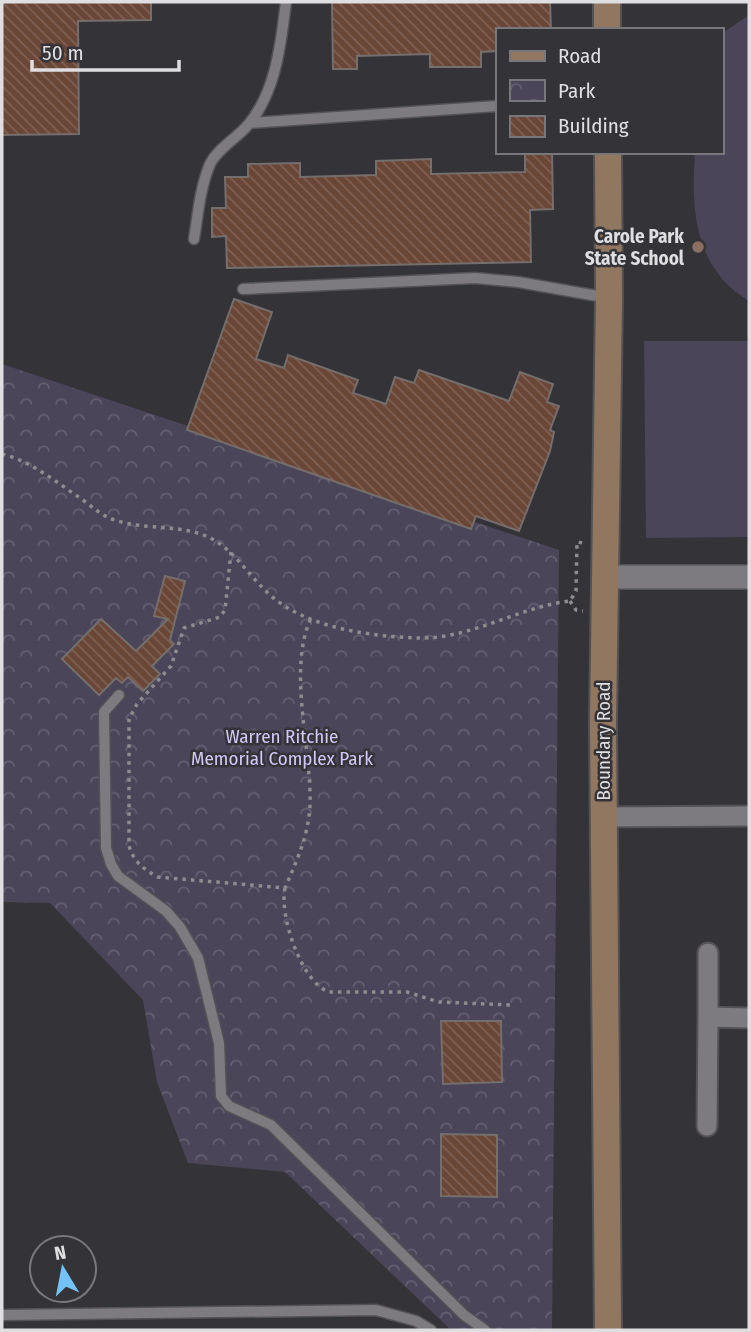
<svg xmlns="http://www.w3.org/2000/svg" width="751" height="1332" viewBox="0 0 751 1332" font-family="'Fira Sans Condensed',sans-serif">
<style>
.grass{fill:#4a4559}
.park{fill:url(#park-crowns)}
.building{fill:url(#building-back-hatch);stroke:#746e6c;stroke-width:2}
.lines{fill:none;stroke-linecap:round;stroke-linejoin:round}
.service-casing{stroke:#535255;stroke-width:13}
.minor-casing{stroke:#535255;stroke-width:23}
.tertiary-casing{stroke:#535255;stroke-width:26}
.secondary-casing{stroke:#535255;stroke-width:30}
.path{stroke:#8d8c90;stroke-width:3.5;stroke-dasharray:3.5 5;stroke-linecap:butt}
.service{stroke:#7d7b80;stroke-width:10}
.minor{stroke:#7d7b80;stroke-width:19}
.tertiary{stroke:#7d7b80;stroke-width:23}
.secondary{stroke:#927760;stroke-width:26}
.education-dot{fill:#8d6e63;stroke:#343337;stroke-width:2.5}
.labels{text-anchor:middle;stroke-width:5;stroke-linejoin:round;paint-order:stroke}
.poi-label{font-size:19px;font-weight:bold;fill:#dfdee1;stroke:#343337;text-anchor:end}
.park-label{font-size:19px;fill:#d3c6f8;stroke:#343337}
.street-label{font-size:19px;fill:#dfdee1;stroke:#343337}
</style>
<defs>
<pattern id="park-crowns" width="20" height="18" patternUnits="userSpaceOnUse" patternTransform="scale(1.75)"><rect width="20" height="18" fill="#4a4559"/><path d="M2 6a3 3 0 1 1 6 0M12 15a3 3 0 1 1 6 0" fill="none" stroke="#645f71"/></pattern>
<pattern id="building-back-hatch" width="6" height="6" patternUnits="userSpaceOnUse" patternTransform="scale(1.75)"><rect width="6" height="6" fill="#6a4636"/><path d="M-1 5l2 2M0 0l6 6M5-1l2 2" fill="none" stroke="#7f6053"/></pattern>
</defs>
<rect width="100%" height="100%" fill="#343337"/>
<path class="grass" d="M 749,15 L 749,301 C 694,268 691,211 695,152 L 721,152 L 721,34 Z
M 644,341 L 749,341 L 749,537 L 646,538 Z"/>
<path class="park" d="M 2,364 L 559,550 L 552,1330 L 451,1330 L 285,1172 L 188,1163 L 157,1082 L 143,1000 L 50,903 L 2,902 Z"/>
<path class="building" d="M 2,2 L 151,2 L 151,20 L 78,21 L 79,134 L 2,135 Z
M 332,2 L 550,2 L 551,30 L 497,30 L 497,51 L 481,52 L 481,67 L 430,67 L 430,54 L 357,56 L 357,69 L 333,69 Z
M 552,152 L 553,209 L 530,210 L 531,262 L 227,268 L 226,236 L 212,237 L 212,208 L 226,208 L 225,177 L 248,177 L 248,164 L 300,163 L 300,177 L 376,175 L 376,161 L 431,159 L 431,174 L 525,172 L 525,153 Z
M 234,299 L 272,312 L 256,359 L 284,368 L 288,355 L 358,380 L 353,393 L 386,404 L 395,377 L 414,383 L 419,370 L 509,401 L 520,372 L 553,384 L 547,402 L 559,406 L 550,430 L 554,432 L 550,451 L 519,531 L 476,516 L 471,529 L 187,430 Z
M 165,576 L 185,581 L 170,640 L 174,644 L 152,666 L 160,674 L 143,691 L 128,677 L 122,683 L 116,678 L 99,695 L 62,659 L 101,619 L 136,651 L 168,619 L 154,616 Z
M 441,1021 L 501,1021 L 502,1082 L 443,1084 Z
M 441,1134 L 497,1135 L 497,1197 L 441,1196 Z"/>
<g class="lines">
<g class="service-casing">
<path id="service" d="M 250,123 L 497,106
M 194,239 C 198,214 200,188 210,164 C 217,149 237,138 248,125 C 276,92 281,43 286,2
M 243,289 L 475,278 L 518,282 L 609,298
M 119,695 L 104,712 L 106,848 L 111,864 L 118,876 L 166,911 L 180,927 L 198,958 L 219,1043 L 221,1096 L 229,1106 L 271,1125 L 464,1315 L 485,1330
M 2,1315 L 376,1310 L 416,1321 L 431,1330"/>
</g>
<g class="minor-casing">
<path id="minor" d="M 603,817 L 749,816
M 708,1017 L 708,953
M 707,1126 L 708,1017 L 749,1018"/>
</g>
<g class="tertiary-casing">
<path id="tertiary" d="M 605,577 L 749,577"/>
</g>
<g class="secondary-casing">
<path id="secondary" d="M 607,2 L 607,30
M 608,152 L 609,298 L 603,723 L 608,1330"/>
</g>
<path class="path" d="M 2,454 C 30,461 55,481 80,498 C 92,506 101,516 115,520 C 146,531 185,523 214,540 C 237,554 250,577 270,595 C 307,628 369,636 416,638 C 470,640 518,607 570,601 L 576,591 L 577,542 L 583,543
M 231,552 L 225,610 L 220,617 L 184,628 L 171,666 L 137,704 L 129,719 L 129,846 C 134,862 143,869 158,877 L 285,888 C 297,860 308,837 310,806 C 312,749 287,670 311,618
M 570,601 L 576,610 L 583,611
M 285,888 C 279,915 301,982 329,992 L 407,992 L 439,1002 L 511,1005"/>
<use href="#service" class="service"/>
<use href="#minor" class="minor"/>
<use href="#tertiary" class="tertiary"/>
<use href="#secondary" class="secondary"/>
</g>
<circle class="education-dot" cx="698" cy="247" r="7"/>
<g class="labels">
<g class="poi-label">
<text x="684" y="243">Carole Park<tspan x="684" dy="22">State School</tspan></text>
</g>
<g class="park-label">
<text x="282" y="743">Warren Ritchie<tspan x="282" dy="22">Memorial Complex Park</tspan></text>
</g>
<g class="street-label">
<text transform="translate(603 741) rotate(-90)" y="7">Boundary Road</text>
</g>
</g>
<rect width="751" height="1332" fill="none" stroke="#dfdee1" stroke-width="7"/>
<rect x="496" y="28" width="228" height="126" fill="#343337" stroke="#78777b" stroke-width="2"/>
<rect x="510" y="51" width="35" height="10" fill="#927760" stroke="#78777b" stroke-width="2"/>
<text x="558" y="63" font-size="21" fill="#dfdee1">Road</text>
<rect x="510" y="80" width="35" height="21" fill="url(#park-crowns)" stroke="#78777b" stroke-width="2"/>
<text x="558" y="98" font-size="21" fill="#dfdee1">Park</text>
<rect x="510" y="116" width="35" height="21" fill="url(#building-back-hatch)" stroke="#78777b" stroke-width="2"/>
<text x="558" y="133" font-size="21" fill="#dfdee1">Building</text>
<g transform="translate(63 1269) rotate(350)"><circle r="33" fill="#343337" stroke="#78777b" stroke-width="2"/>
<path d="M0-5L12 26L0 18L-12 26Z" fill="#73c1f6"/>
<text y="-10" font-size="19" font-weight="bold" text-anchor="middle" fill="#dfdee1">N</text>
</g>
<path d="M32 60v10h147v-10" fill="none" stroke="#dfdee1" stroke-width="3.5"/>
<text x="42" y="60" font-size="21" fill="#dfdee1" stroke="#343337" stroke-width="5" paint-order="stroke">50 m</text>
</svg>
